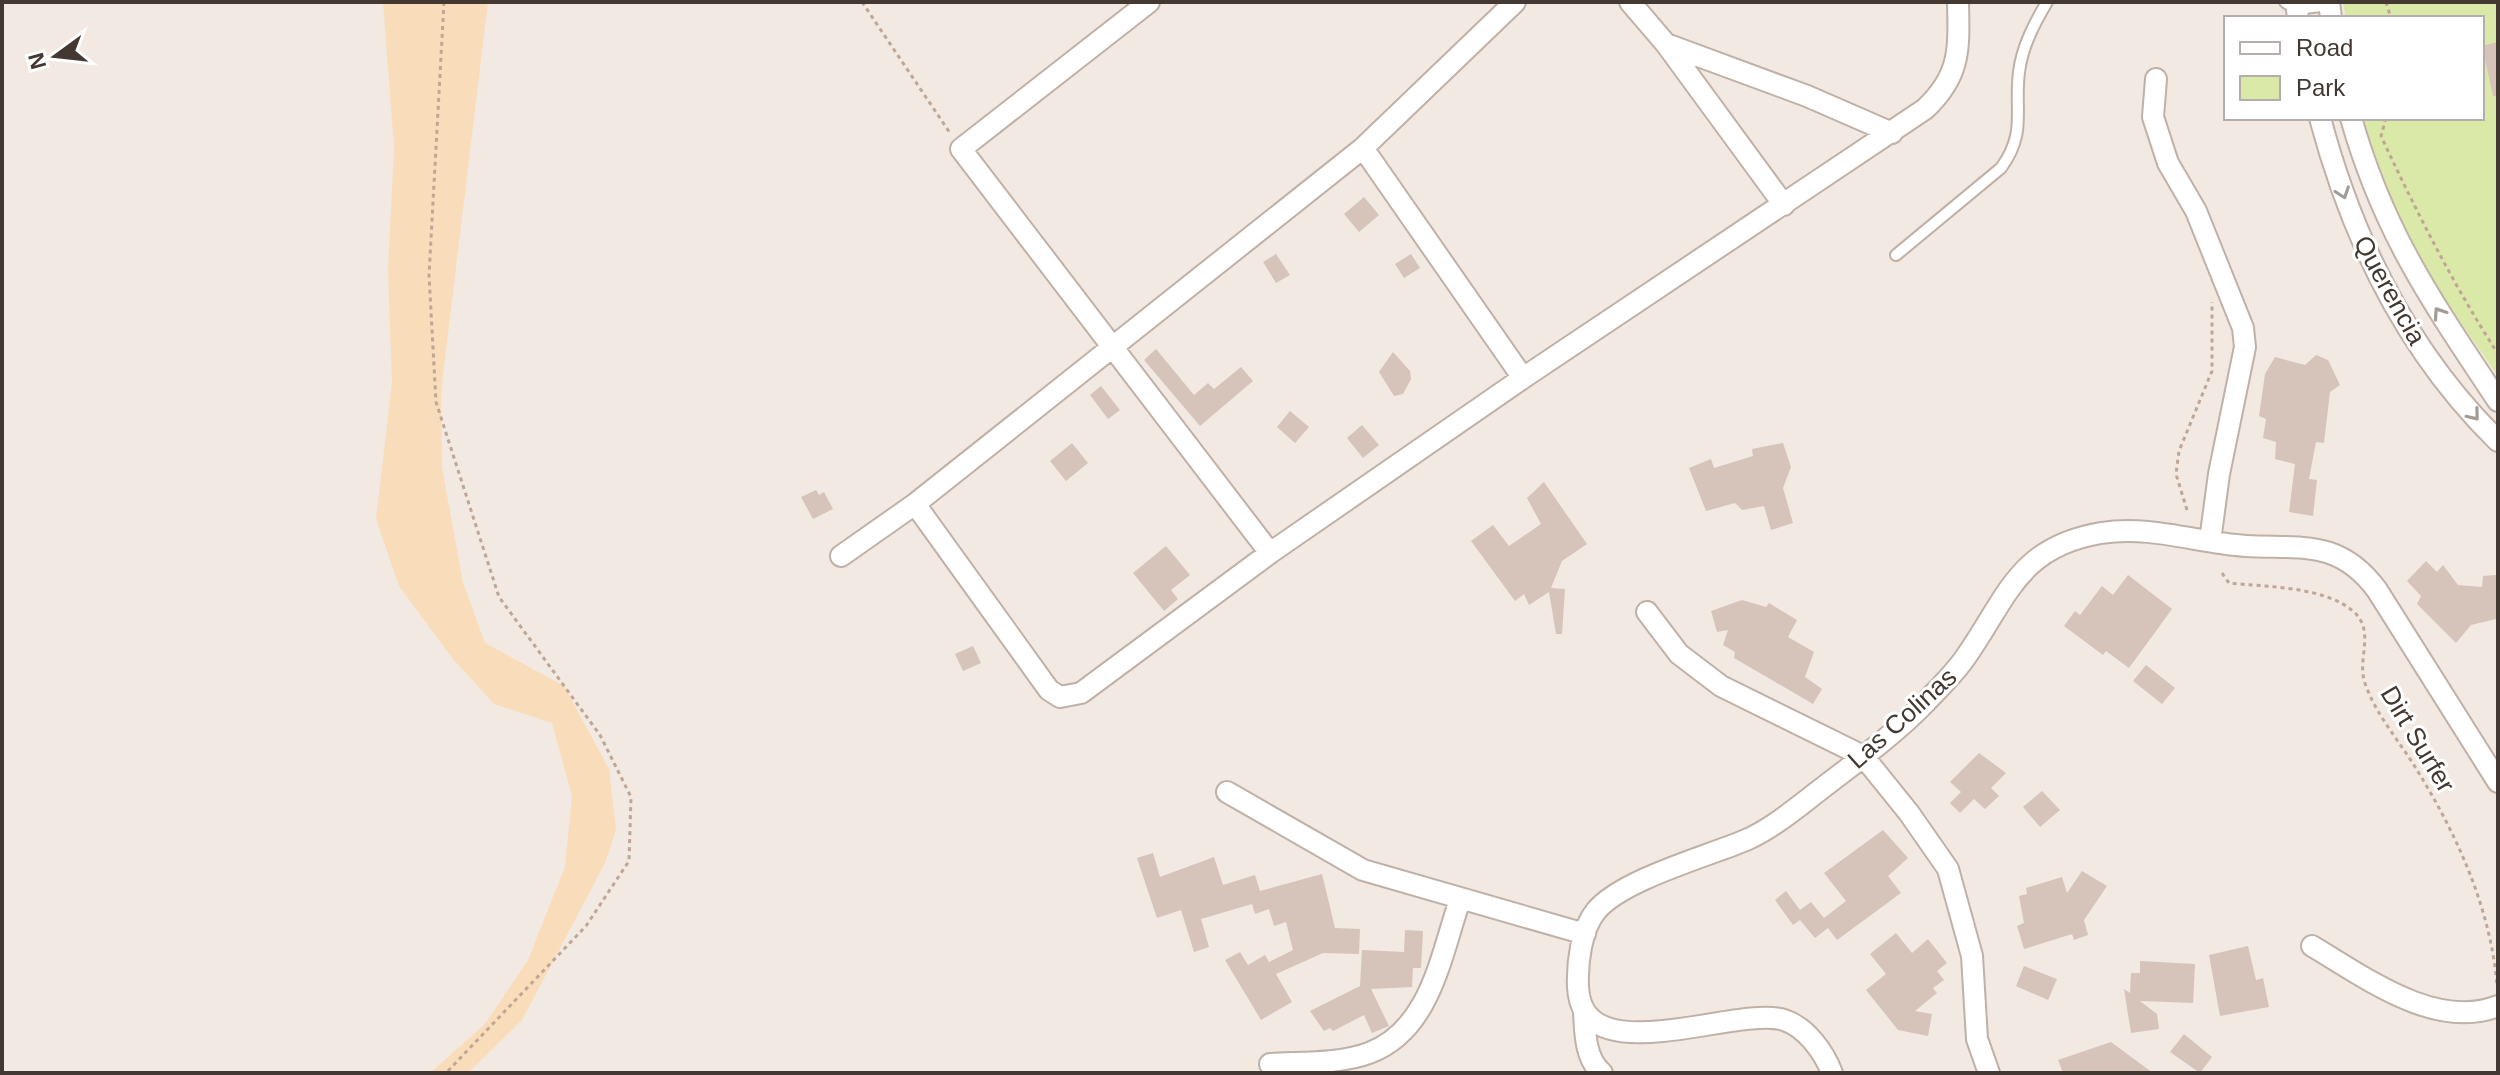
<svg xmlns="http://www.w3.org/2000/svg" width="2500" height="1075" viewBox="0 0 2500 1075" font-family="Helvetica,sans-serif">
<style>
.green{fill:#dae8a8}
.sand{fill:#f9ddba}
.building{fill:#d6c4ba}
.lines{fill:none;stroke-linecap:round;stroke-linejoin:round}
.service-casing{stroke:#c0b1a7;stroke-width:14}
.minor-casing{stroke:#c0b1a7;stroke-width:24}
.path{stroke:#bfa695;stroke-width:3;stroke-dasharray:4 4;stroke-linecap:butt}
.service{stroke:#fff;stroke-width:10}
.minor{stroke:#fff;stroke-width:20}
.oneway{stroke:#a19c98}
.labels{text-anchor:middle;stroke-width:6;stroke-linejoin:round;paint-order:stroke}
.street-label{font-size:26px;fill:#433832;stroke:#fff}
</style>
<rect width="100%" height="100%" fill="#f1e9e2"/>
<path class="green" d="M 2343,2 L 2498,2 L 2498,376 L 2409,248 L 2362,118 L 2482,118 L 2482,18 L 2346,18 Z"/>
<path class="sand" d="M 383,2 L 488,2 L 441,392 L 442,467 L 463,583 L 485,643 L 564,686 L 609,769 L 616,830 L 605,863 L 522,1020 L 468,1073 L 430,1073 L 485,1024 L 528,960 L 565,867 L 572,796 L 552,723 L 494,704 L 453,659 L 399,586 L 376,519 L 392,383 L 388,271 L 394,147 Z"/>
<path class="building" d="M 2498,42 L 2498,96 L 2493,96 L 2482,46 Z
M 1364,197 L 1379,215 L 1359,232 L 1344,214 Z
M 1276,254 L 1290,275 L 1276,283 L 1263,262 Z
M 1411,254 L 1420,268 L 1404,278 L 1395,264 Z
M 1156,349 L 1194,395 L 1208,383 L 1214,389 L 1241,367 L 1253,381 L 1200,426 L 1144,360 Z
M 1393,352 L 1410,371 L 1411,379 L 1403,394 L 1394,396 L 1379,372 Z
M 2316,355 L 2328,360 L 2340,385 L 2330,392 L 2324,443 L 2316,442 L 2309,479 L 2317,480 L 2313,516 L 2289,512 L 2295,464 L 2275,459 L 2276,442 L 2263,438 L 2266,419 L 2259,416 L 2265,374 L 2275,357 L 2305,365 Z
M 1101,386 L 1120,410 L 1108,419 L 1090,395 Z
M 1290,411 L 1309,427 L 1295,443 L 1277,427 Z
M 1362,425 L 1379,445 L 1363,458 L 1347,438 Z
M 1072,443 L 1088,463 L 1066,481 L 1050,461 Z
M 1783,443 L 1791,467 L 1783,488 L 1793,523 L 1771,530 L 1764,506 L 1742,510 L 1735,503 L 1706,511 L 1689,468 L 1711,459 L 1714,468 L 1753,456 L 1752,449 Z
M 1544,482 L 1587,544 L 1562,561 L 1551,588 L 1565,589 L 1562,634 L 1556,634 L 1549,592 L 1529,605 L 1524,594 L 1515,601 L 1471,541 L 1493,525 L 1509,546 L 1541,524 L 1527,498 Z
M 816,490 L 819,495 L 824,492 L 833,509 L 813,519 L 801,497 Z
M 1166,546 L 1190,575 L 1171,590 L 1178,599 L 1164,611 L 1133,573 Z
M 2426,561 L 2437,572 L 2443,565 L 2458,585 L 2482,587 L 2483,576 L 2496,575 L 2496,619 L 2471,625 L 2456,643 L 2417,604 L 2421,596 L 2407,581 Z
M 2128,575 L 2172,609 L 2129,668 L 2106,651 L 2103,655 L 2064,626 L 2075,611 L 2080,615 L 2102,586 L 2113,595 Z
M 1742,600 L 1766,607 L 1769,603 L 1797,620 L 1788,637 L 1814,652 L 1805,677 L 1822,689 L 1813,704 L 1734,658 L 1735,652 L 1723,645 L 1728,630 L 1717,632 L 1711,611 Z
M 973,646 L 981,663 L 963,671 L 955,654 Z
M 2146,665 L 2175,688 L 2162,704 L 2133,681 Z
M 1979,753 L 2006,773 L 1991,788 L 1999,796 L 1985,809 L 1974,799 L 1960,813 L 1950,803 L 1961,792 L 1950,782 Z
M 2042,791 L 2060,810 L 2040,827 L 2023,807 Z
M 1883,830 L 1908,858 L 1888,876 L 1901,893 L 1837,940 L 1828,928 L 1815,938 L 1800,920 L 1793,925 L 1775,900 L 1786,891 L 1800,910 L 1811,902 L 1824,918 L 1846,901 L 1824,873 Z
M 1153,853 L 1160,877 L 1214,857 L 1223,885 L 1255,875 L 1260,891 L 1322,874 L 1335,928 L 1360,929 L 1359,954 L 1323,953 L 1276,974 L 1292,1002 L 1261,1020 L 1225,960 L 1240,952 L 1248,965 L 1265,955 L 1269,962 L 1293,950 L 1286,922 L 1274,926 L 1269,909 L 1255,914 L 1252,904 L 1201,919 L 1209,947 L 1194,952 L 1181,910 L 1157,918 L 1137,858 Z
M 2082,871 L 2107,886 L 2084,920 L 2088,935 L 2074,940 L 2072,934 L 2024,949 L 2017,926 L 2024,923 L 2019,896 L 2027,894 L 2026,888 L 2062,877 L 2067,893 Z
M 1405,930 L 1423,931 L 1421,968 L 1413,968 L 1412,987 L 1371,989 L 1389,1026 L 1372,1033 L 1364,1015 L 1333,1031 L 1330,1028 L 1324,1031 L 1310,1011 L 1360,986 L 1362,950 L 1404,952 Z
M 1896,933 L 1912,953 L 1928,939 L 1947,963 L 1937,971 L 1944,980 L 1933,988 L 1937,993 L 1915,1011 L 1932,1014 L 1928,1036 L 1898,1030 L 1866,990 L 1886,974 L 1870,954 Z
M 2248,946 L 2256,980 L 2263,978 L 2269,1007 L 2220,1016 L 2209,955 Z
M 2140,961 L 2195,964 L 2193,1003 L 2140,1001 L 2157,1014 L 2159,1029 L 2131,1033 L 2124,989 L 2130,993 L 2131,973 L 2140,973 Z
M 2024,966 L 2057,979 L 2048,1000 L 2016,986 Z
M 2184,1034 L 2212,1057 L 2200,1073 L 2170,1052 Z
M 2111,1042 L 2153,1073 L 2063,1073 L 2058,1060 Z"/>
<g class="lines">
<g class="service-casing">
<path id="service" d="M 2285,2 L 2296,9 L 2329,5
M 1896,255 L 2001,168 C 2027,132 2014,111 2019,72 C 2022,47 2034,24 2047,2"/>
</g>
<g class="minor-casing">
<path id="minor" d="M 1149,2 L 961,149 L 1270,553
M 1630,2 L 1666,44 L 1784,205
M 2296,2 L 2298,18
M 2329,2 L 2331,18
M 1666,44 L 1807,96 L 1892,133
M 2156,79 L 2153,117 L 2168,163 L 2196,211 L 2243,328 L 2245,347 L 2219,474 L 2210,541
M 2320,118 C 2352,238 2408,353 2498,441
M 2351,118 C 2384,234 2433,303 2498,401
M 1363,148 L 1523,378
M 915,504 L 1049,690 L 1060,697 L 1081,693 L 1270,553 L 1523,378 L 1925,109 C 1961,75 1959,49 1958,2
M 841,556 L 915,504 L 1363,148 L 1515,2
M 1647,612 L 1679,654 L 1721,686 L 1863,756 L 1909,813 L 1948,869 L 1972,956 L 1977,1039 L 1989,1073
M 1227,792 L 1363,870 L 1585,934
M 2312,946 C 2363,976 2435,1031 2498,1006
M 1584,1012 C 1585,1032 1585,1059 1602,1073
M 1270,1064 C 1301,1062 1340,1064 1369,1053 C 1431,1030 1441,954 1460,900
M 1832,1073 C 1824,1052 1806,1027 1784,1020 C 1735,1005 1582,1075 1578,987 C 1577,964 1581,929 1596,911 C 1621,880 1708,856 1746,840 C 1767,831 1789,814 1807,800 C 1846,769 1890,739 1925,703 C 1938,689 1954,674 1965,658 C 2007,599 2017,547 2101,533 C 2152,525 2197,543 2246,546 C 2302,549 2339,539 2377,590 L 2498,782"/>
</g>
<path class="path" d="M 444,2 L 429,275 L 436,402 L 499,597 L 600,735 L 631,797 L 629,861 L 586,926 L 446,1073
M 862,2 L 950,133
M 2386,2 L 2391,18
M 2386,118 L 2381,136 C 2416,211 2453,284 2498,354
M 2187,510 L 2176,474 L 2179,451 L 2212,371 L 2212,302
M 2222,573 L 2229,583 C 2266,587 2323,586 2353,611 C 2377,632 2355,660 2366,686 C 2377,716 2400,742 2417,770 C 2457,835 2491,909 2497,986"/>
<use href="#service" class="service"/>
<use href="#minor" class="minor"/>
</g>
<defs><path id="oneway-chevron" d="M-2-3.5L2.5 0L-2 3.5" fill="none" stroke-width="1.6" stroke-linecap="round" stroke-linejoin="round" transform="scale(2)"/></defs>
<g class="oneway">
<use href="#oneway-chevron" transform="translate(2343 193) rotate(71)"/>
<use href="#oneway-chevron" transform="translate(2439 313) rotate(-124)"/>
<use href="#oneway-chevron" transform="translate(2474 415) rotate(51)"/>
</g>
<g class="labels">
<g class="street-label">
<text transform="translate(2390 290) rotate(61)" y="9">Querencia</text>
<text transform="translate(1902 718) rotate(-42)" y="9">Las Colinas</text>
<text transform="translate(2418 739) rotate(59)" y="9">Dirt Surfer</text>
</g>
</g>
<rect width="2500" height="1075" fill="none" stroke="#433832" stroke-width="8"/>
<rect x="2224" y="16" width="260" height="104" fill="#ffffff" stroke="#b4afad" stroke-width="2"/>
<rect x="2240" y="42" width="40" height="12" fill="#ffffff" stroke="#b4afad" stroke-width="2"/>
<text x="2296" y="56" font-size="24" fill="#433832">Road</text>
<rect x="2240" y="76" width="40" height="24" fill="#dae8a8" stroke="#b4afad" stroke-width="2"/>
<text x="2296" y="96" font-size="24" fill="#433832">Park</text>
<g transform="translate(56 56) rotate(255)" stroke="#ffffff" stroke-width="6" paint-order="stroke">
<path d="M0-6L14 30L0 20L-14 30Z" fill="#433832"/>
<text y="-12" font-size="22" font-weight="bold" text-anchor="middle" fill="#433832">N</text>
</g>
</svg>
